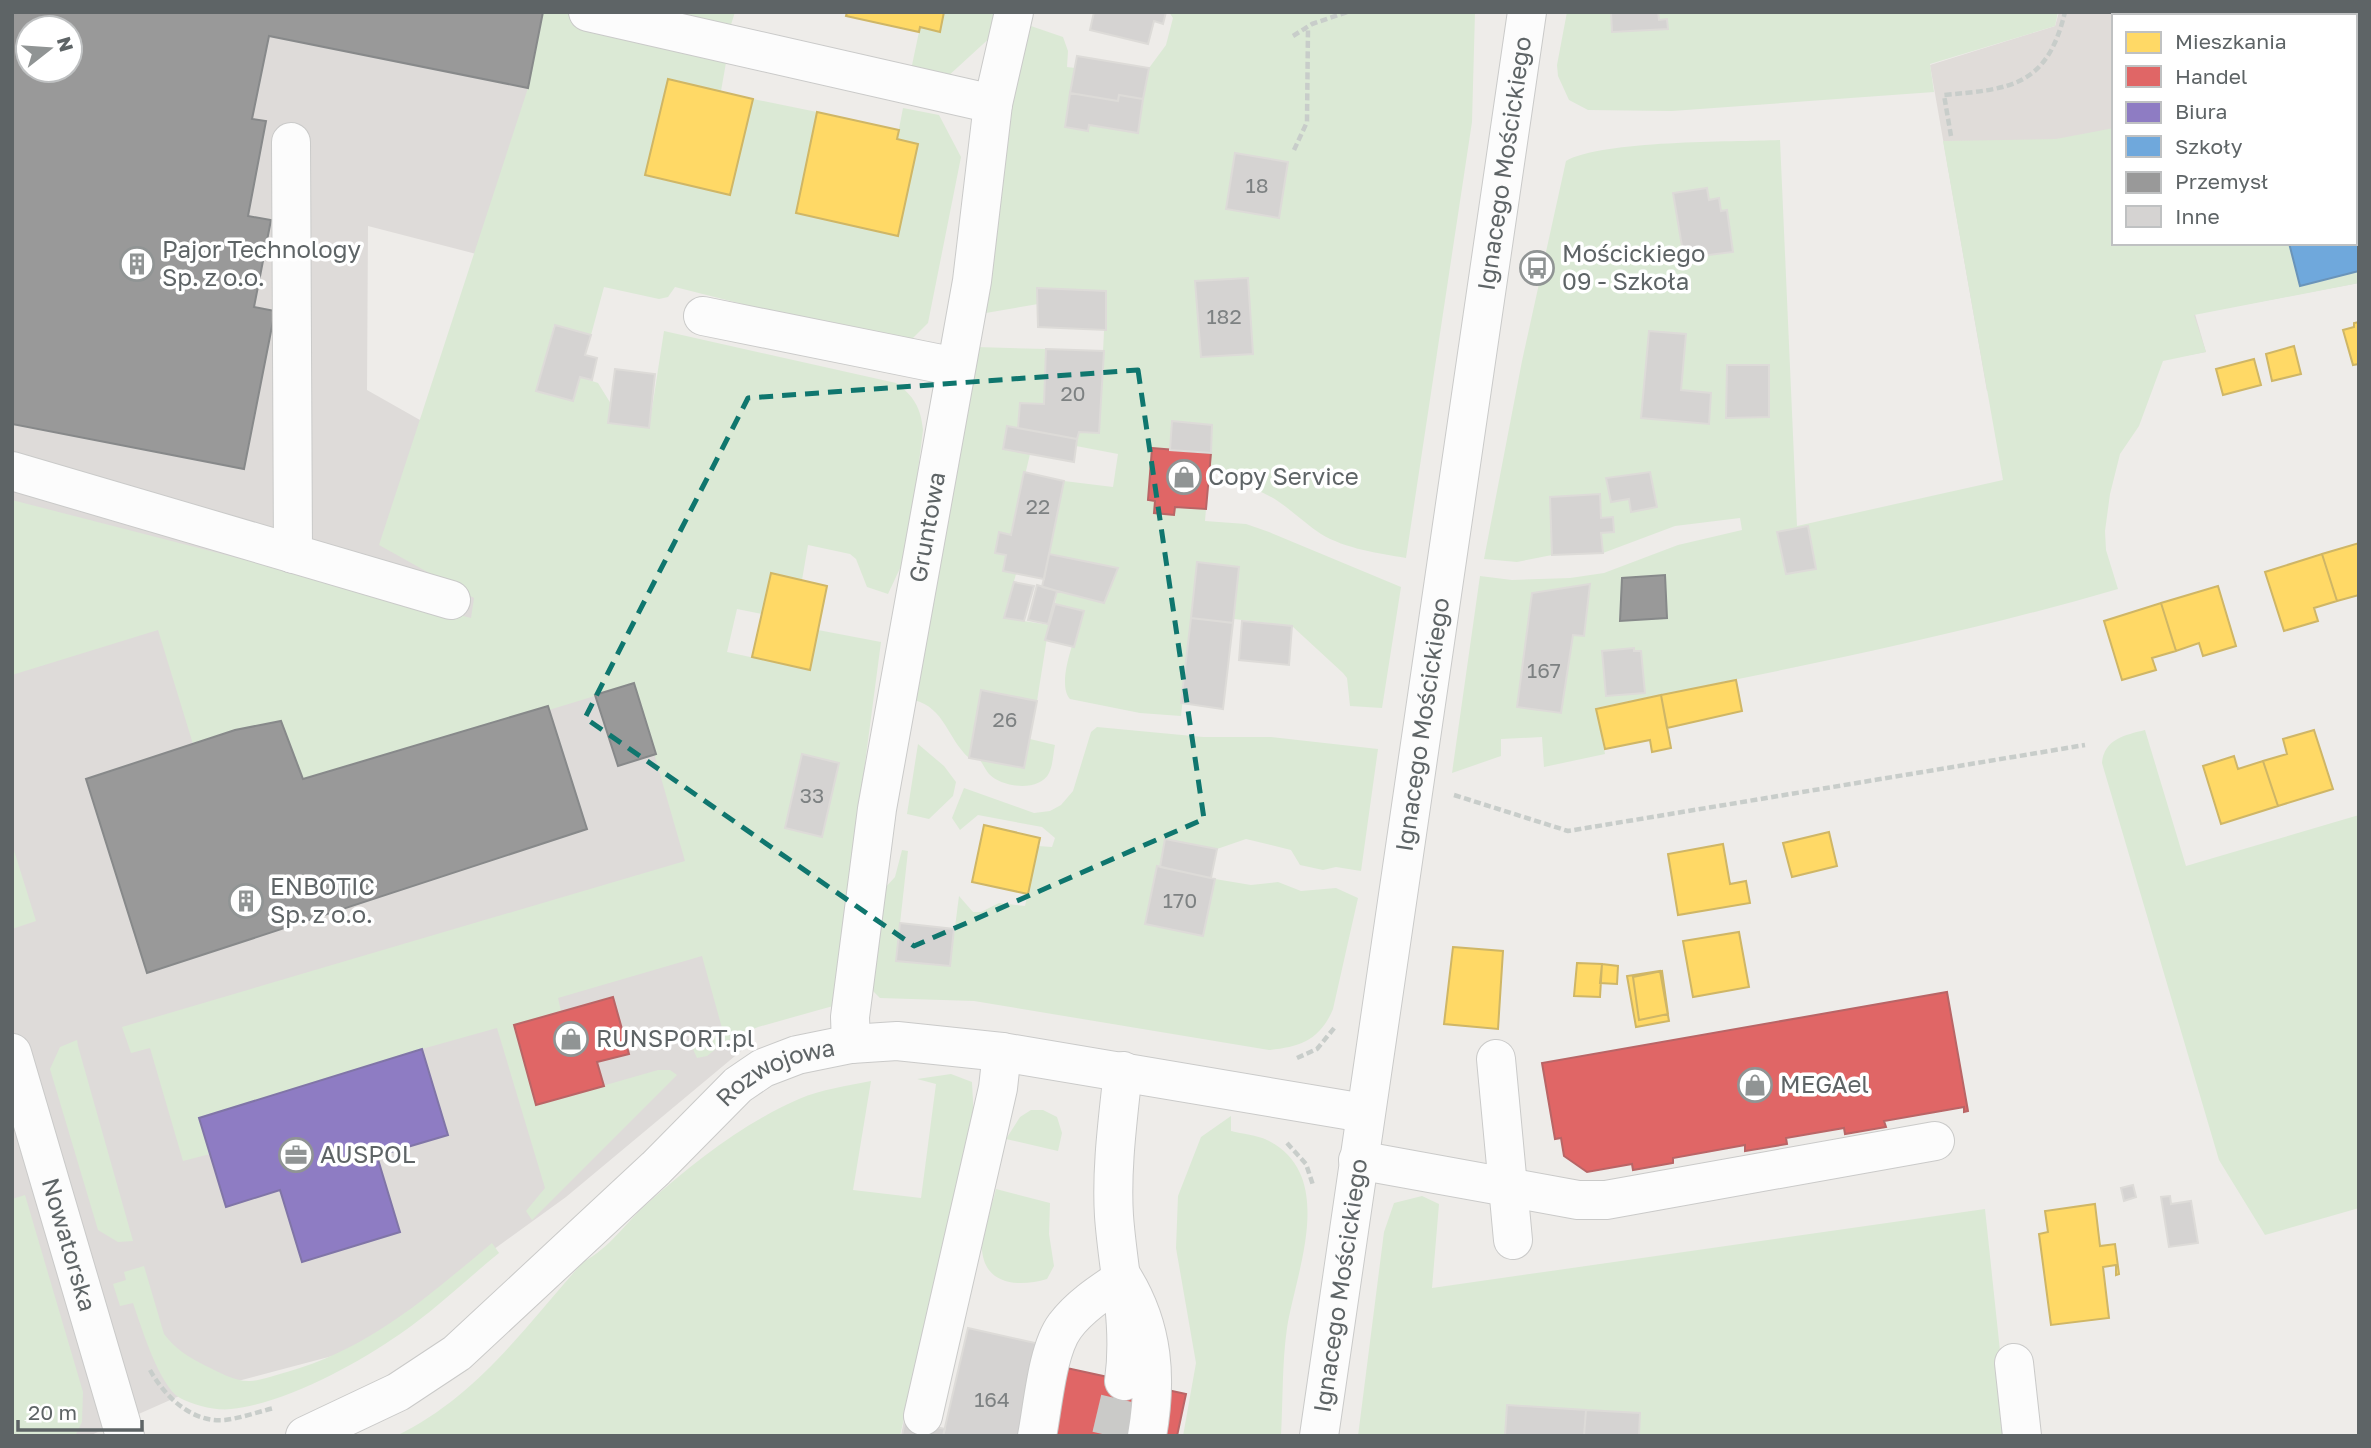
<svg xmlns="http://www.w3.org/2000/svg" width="2371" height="1448" viewBox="0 0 2371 1448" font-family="'Golos Text',sans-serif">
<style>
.industrial{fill:#dedbd9;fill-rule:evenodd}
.education{fill:#e0dcd9;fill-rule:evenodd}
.green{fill:#dbe9d5;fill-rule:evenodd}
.homes{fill:#ffd966;stroke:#cfb666;stroke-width:2}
.shops{fill:#e06666;stroke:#b96566;stroke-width:2}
.offices{fill:#8e7cc3;stroke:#8075a7;stroke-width:2}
.schools{fill:#6fa8dc;stroke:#6a94b9;stroke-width:2}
.industry{fill:#999;stroke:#87898a;stroke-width:2;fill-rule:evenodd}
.building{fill:#d5d3d2;stroke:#dddbd8;stroke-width:2}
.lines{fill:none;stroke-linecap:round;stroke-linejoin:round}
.minor-tunnel{stroke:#cacac8;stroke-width:38;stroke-dasharray:38 19;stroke-linecap:butt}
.minor-casing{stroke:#cacac9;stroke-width:40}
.path{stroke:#c8cdca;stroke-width:4.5;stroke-dasharray:7 3.5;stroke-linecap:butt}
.minor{stroke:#fcfcfc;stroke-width:38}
.marked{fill:none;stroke:#0f766e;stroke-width:5;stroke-dasharray:14 9;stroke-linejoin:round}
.labels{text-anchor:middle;stroke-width:7;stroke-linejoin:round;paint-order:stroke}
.number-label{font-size:21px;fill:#7d8182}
.street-label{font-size:24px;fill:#5e6466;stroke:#fff}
.poi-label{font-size:24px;fill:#5e6466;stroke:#fff;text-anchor:start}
</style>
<rect width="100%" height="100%" fill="#eeece9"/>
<path class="industrial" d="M 12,12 L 668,12 L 604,287 L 368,226 L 367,390 L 641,545 L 753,1041 L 566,1197 L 355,1350 L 177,1397 L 89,1436 L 12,1436 ZM 28,28 L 70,28 L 70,70 L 28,70 Z"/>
<path class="education" d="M 2059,12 L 2359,12 L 2359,283 L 2195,314 L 2206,352 L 1987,391 L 1930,65 L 2055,26 ZM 2114,16 L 2355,16 L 2355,243 L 2114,243 Z"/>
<path class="green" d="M 543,12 L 574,12 L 572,25 L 727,57 L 721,91 L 668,79 L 646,176 L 730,195 L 753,99 L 817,112 L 796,213 L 898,236 L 918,144 L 897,139 L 903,108 L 939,115 L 961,157 L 928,323 L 911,340 L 888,341 L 675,287 L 668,297 L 659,299 L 604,287 L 591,335 L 554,325 L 537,391 L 572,401 L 580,377 L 598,383 L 611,404 L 608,423 L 649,428 L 664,331 L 896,383 C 914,396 921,408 923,430 L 908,551 L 888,594 L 867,587 L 856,559 L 850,554 L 808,545 L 802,580 L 771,573 L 762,614 L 737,609 L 727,652 L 809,670 L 818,630 L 881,642 L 833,1006 L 758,1027 L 726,1041 L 707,1056 L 697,1058 L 692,1047 L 722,1028 L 702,956 L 558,998 L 561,1011 L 514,1025 L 536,1105 L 658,1070 L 670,1070 L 677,1075 L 532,1220 L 526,1211 L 545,1188 L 497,1028 L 422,1049 L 210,1154 L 183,1161 L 150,1048 L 131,1053 L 122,1027 L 685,861 L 634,684 L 549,710 L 547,706 L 303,779 L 281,722 L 235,730 L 193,744 L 158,630 L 12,675 L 12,500 L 471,618 L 474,598 L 379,545 L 528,88 Z
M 630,12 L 735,12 L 729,31 Z
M 944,12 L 999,12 L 994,34 L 946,78 L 911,70 L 920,27 L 940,31 Z
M 1169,12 L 1475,12 L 1472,122 L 1406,558 C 1378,553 1346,549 1321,534 C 1298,519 1279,496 1252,489 L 1252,475 L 1209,469 L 1212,425 L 1173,422 L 1170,450 L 1152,448 L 1148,500 L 1155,501 L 1154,513 L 1174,515 L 1175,507 L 1206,509 L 1205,521 L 1246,524 L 1269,532 L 1401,587 L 1382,708 L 1350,706 L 1347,678 L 1343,673 L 1292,626 L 1234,619 L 1239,567 L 1197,562 L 1181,716 L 1140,713 L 1070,699 C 1055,682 1078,632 1083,611 L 1055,604 L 1057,591 L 1103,603 L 1117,569 L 1049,554 L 1064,481 L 1113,487 L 1118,454 L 1076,446 L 1079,432 L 1099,433 L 1106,291 L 1038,288 L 1038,304 L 980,314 L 1025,24 L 1063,37 L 1068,51 L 1067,67 L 1075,68 L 1065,127 L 1087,130 L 1089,125 L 1137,133 L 1149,68 L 1166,45 L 1173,18 Z
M 1567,12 L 1611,12 L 1612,32 L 1668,29 L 1667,19 L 1659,20 L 1658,12 L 2058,12 L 2055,26 L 1930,64 L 1934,92 L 1672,111 L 1588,110 L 1569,100 L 1558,76 L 1557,65 Z
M 2359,63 L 2359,204 L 2355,191 L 2355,64 Z
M 2114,128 L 2114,243 L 2289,243 L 2359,271 L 2359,283 L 2194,315 L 2206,352 L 2163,361 L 2139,426 L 2120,454 L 2110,494 L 2105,531 L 2106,550 L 2118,589 C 1946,639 1772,672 1596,708 L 1605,754 L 1544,767 L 1542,737 L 1501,739 L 1501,756 L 1452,773 L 1480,576 L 1512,580 L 1570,578 L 1604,573 L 1678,545 L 1742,530 L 1740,518 L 1675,526 L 1603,553 L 1601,533 L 1614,532 L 1613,517 L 1601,518 L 1600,495 L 1550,497 L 1552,555 L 1517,562 L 1484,559 L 1522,361 L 1566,161 C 1602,140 1733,142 1780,140 L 1797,526 L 2003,480 L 1943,141 L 2056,139 ZM 1665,576 L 1667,615 L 1620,621 L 1622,578 ZM 1633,648 L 1634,651 L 1641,651 L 1645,693 L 1607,696 L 1602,651 Z
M 976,347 L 1046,349 L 1044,404 L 1018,428 L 1007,426 L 1003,449 L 1030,454 L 1011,535 L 999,532 L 995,552 L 1006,555 L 1003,571 L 1016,574 L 1004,618 L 1049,625 L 1037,701 L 981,690 L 969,758 C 947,738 945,708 914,700 Z
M 1097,727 L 1203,737 L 1271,737 L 1378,749 L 1361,871 L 1336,867 L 1323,870 L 1300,865 L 1291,850 L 1246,839 L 1217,849 L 1166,839 L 1145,924 L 1203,936 L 1215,879 L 1251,885 L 1278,882 L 1301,891 L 1336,888 L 1358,898 L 1333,1009 C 1320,1040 1300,1047 1269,1050 L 974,1001 L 880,998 L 873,991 L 883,890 L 895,877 L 902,850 L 908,851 L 896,960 L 950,966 L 959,896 L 973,912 L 981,912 L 999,903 L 1025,906 L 1038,846 L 1052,847 L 1055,838 L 1042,827 L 978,815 L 960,830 L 952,818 L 964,788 L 1034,813 L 1050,811 L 1061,805 L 1073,791 L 1091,732 Z
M 2145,730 L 2186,866 L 2359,815 L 2359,1208 L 2265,1235 L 2219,1160 L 2102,763 C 2104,739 2125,735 2145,730 Z
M 1030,739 L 1055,745 C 1053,754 1053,765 1049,773 C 1040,792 1002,788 989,774 C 986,771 983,764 980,760 L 1024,768 Z
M 918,744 L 944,766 L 956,782 L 953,796 L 929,819 L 907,814 Z
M 12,844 L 36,921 L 12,929 Z
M 77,1040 L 78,1046 L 133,1241 L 118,1242 L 98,1230 L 50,1069 L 60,1047 Z
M 951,1074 L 972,1082 L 974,1121 L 900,1436 L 396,1436 C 477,1397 524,1328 583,1262 C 610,1248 626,1222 649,1202 C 694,1162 744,1123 799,1099 C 822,1089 847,1086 871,1081 L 853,1190 L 921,1198 L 936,1084 L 917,1079 Z
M 1031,1110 L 1043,1110 L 1057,1117 L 1062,1133 L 1058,1151 L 1006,1139 L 1020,1117 Z
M 1231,1116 L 1231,1131 C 1242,1134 1257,1135 1267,1140 C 1338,1175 1296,1271 1287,1328 C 1282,1363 1283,1400 1281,1436 L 1183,1436 L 1196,1363 L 1176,1248 L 1178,1196 L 1201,1137 Z
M 996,1189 L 1050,1203 L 1049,1234 L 1054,1266 L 1047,1279 C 1020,1287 985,1286 982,1250 C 980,1232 992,1207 996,1189 Z
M 25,1195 L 83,1392 L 82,1422 L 75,1436 L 12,1436 L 12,1199 Z
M 1422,1196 L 1439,1204 L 1432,1288 L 1985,1209 L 2009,1436 L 1358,1436 L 1384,1232 L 1394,1203 Z
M 492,1243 L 499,1253 C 467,1279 435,1310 400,1334 C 355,1365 286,1403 231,1409 C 216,1411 193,1405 180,1398 C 159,1386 141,1326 133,1303 L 120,1306 L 113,1284 L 126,1280 L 124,1272 L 144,1266 L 164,1334 C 176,1350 189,1357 206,1366 C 219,1372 235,1382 251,1381 C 262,1380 276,1375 287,1372 C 371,1348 427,1297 492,1243 Z"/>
<path class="homes" d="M 847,12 L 944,12 L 940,32 L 920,27 L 919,32 L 846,16 Z
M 668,79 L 753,99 L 730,195 L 645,175 Z
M 817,112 L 899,130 L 897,139 L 918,144 L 898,236 L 796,213 Z
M 2359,322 L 2359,364 L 2353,365 L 2343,330 L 2354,327 L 2354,323 Z
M 2294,346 L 2301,374 L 2272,381 L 2266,354 Z
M 2254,359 L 2261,385 L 2223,395 L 2216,369 Z
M 2359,543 L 2359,595 L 2337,601 L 2322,554 Z
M 2322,554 L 2337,601 L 2314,608 L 2318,621 L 2284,631 L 2265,572 Z
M 771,573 L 827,586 L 810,670 L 752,657 Z
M 2218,586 L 2236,646 L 2203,656 L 2199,643 L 2176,651 L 2161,603 Z
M 2161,603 L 2176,651 L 2152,658 L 2156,670 L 2122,680 L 2104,621 Z
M 1736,680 L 1742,711 L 1667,728 L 1661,695 Z
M 1661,695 L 1671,748 L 1652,752 L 1650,740 L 1605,749 L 1596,709 Z
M 2314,730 L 2333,789 L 2278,806 L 2263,761 L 2287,754 L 2283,739 Z
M 2234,756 L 2238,769 L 2263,761 L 2278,806 L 2221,824 L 2203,766 Z
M 984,825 L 1040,838 L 1028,894 L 972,882 Z
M 1829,832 L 1837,866 L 1792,877 L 1783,843 Z
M 1723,844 L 1730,884 L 1746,881 L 1750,903 L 1678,915 L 1668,854 Z
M 1739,932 L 1749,987 L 1693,997 L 1683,941 Z
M 1453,947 L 1503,951 L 1498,1029 L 1444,1024 Z
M 1577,963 L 1602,964 L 1600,997 L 1574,996 Z
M 1602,964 L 1618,966 L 1617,984 L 1600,983 Z
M 1660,971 L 1669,1021 L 1636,1027 L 1627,976 Z
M 1662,971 L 1668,1014 L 1639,1020 L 1633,977 Z
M 2095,1204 L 2100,1246 L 2115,1244 L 2119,1274 L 2116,1275 L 2116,1265 L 2103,1267 L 2109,1318 L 2051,1325 L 2039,1234 L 2048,1232 L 2045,1211 Z"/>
<path class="shops" d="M 1152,448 L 1211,453 L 1206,509 L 1175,507 L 1174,515 L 1154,513 L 1155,501 L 1148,500 Z
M 1947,992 L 1968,1111 L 1964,1112 L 1964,1107 L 1884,1121 L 1886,1127 L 1845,1134 L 1844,1128 L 1786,1138 L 1787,1144 L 1745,1151 L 1745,1145 L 1673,1158 L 1673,1163 L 1633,1170 L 1632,1164 L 1587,1172 L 1564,1156 L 1561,1138 L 1555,1139 L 1542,1063 Z
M 613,997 L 629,1054 L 597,1062 L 604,1086 L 536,1105 L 514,1025 Z
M 1062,1367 L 1186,1394 L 1177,1436 L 1047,1436 Z"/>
<path class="offices" d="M 422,1049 L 448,1135 L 377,1156 L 400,1232 L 302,1262 L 280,1190 L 226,1207 L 199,1118 Z"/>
<path class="schools" d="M 2113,12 L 2196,12 L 2197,16 L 2114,16 Z
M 2336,12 L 2359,12 L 2359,63 L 2355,64 L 2355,16 L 2322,16 Z
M 2355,191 L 2359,204 L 2359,271 L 2300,286 L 2289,243 L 2355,243 Z"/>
<path class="industry" d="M 12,12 L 543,12 L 528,88 L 269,36 L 252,119 L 266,121 L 248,216 L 271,220 L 254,307 L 275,311 L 244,469 L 12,424 ZM 28,28 L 70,28 L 70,70 L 28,70 Z
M 1665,575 L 1667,618 L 1620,621 L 1622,578 Z
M 634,683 L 656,754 L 618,766 L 595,695 Z
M 548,706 L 587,829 L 147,973 L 86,779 L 235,730 L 281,721 L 303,779 Z"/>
<path class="building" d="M 1094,12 L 1166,12 L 1163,24 L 1154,21 L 1148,44 L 1090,30 Z
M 1611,12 L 1658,12 L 1659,20 L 1667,19 L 1668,29 L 1612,32 Z
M 1077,56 L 1149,68 L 1143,99 L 1119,95 L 1118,101 L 1070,93 Z
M 1070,93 L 1118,101 L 1119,95 L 1143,99 L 1138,133 L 1089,125 L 1088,131 L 1065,127 Z
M 1235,153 L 1288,162 L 1279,218 L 1226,209 Z
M 1707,188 L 1709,200 L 1719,198 L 1721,211 L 1727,210 L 1733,252 L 1684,258 L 1673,193 Z
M 1248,278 L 1253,354 L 1201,357 L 1195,281 Z
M 1037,288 L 1106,291 L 1106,330 L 1038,327 Z
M 555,325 L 591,335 L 585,355 L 597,358 L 592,380 L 580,377 L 573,401 L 536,391 Z
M 1649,331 L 1686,334 L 1681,390 L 1711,393 L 1709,424 L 1641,418 Z
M 1046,349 L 1104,351 L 1099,433 L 1079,432 L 1077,439 L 1018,428 L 1020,403 L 1044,404 Z
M 1727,365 L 1769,365 L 1769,417 L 1726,418 Z
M 615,369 L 655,374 L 649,428 L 608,423 Z
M 1172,421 L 1212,425 L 1211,453 L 1170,450 Z
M 1007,426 L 1077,439 L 1074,462 L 1003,449 Z
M 1024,472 L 1064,481 L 1044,579 L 1003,571 L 1006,555 L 995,553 L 999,532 L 1011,535 Z
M 1650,472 L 1657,507 L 1631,512 L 1629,499 L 1611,502 L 1606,478 Z
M 1600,494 L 1601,518 L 1613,517 L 1614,532 L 1601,533 L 1603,553 L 1552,555 L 1550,497 Z
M 1808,526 L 1816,569 L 1786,574 L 1777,532 Z
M 1049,554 L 1118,568 L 1104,603 L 1042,587 Z
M 1197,562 L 1239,567 L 1233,623 L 1191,618 Z
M 1014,582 L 1034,586 L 1024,621 L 1004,618 Z
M 1590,584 L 1584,636 L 1573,635 L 1561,713 L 1517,707 L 1532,593 Z
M 1037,585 L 1057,591 L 1048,624 L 1028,620 Z
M 1055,604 L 1084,611 L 1074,647 L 1045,640 Z
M 1191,618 L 1233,623 L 1223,709 L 1181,703 Z
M 1242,621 L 1292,626 L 1289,665 L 1239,660 Z
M 1634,648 L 1634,651 L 1641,651 L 1645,693 L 1606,696 L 1602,651 Z
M 981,690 L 1037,701 L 1024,768 L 969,758 Z
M 802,754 L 839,763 L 822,837 L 785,828 Z
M 1165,839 L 1217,849 L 1211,878 L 1160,867 Z
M 1157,866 L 1215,879 L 1203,936 L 1145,924 Z
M 900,923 L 954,929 L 950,966 L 896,961 Z
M 2133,1185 L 2136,1197 L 2124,1201 L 2121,1188 Z
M 2170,1196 L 2171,1204 L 2191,1201 L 2198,1243 L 2169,1247 L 2161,1197 Z
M 968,1328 L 1044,1345 L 1024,1436 L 943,1436 Z
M 1507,1405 L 1586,1410 L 1584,1436 L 1505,1436 Z
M 1586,1410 L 1640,1413 L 1639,1436 L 1584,1436 Z
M 905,1420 L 945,1429 L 943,1436 L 902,1436 Z"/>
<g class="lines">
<path class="minor-tunnel" d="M 1111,1436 L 1124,1381"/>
<g class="minor-casing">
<g id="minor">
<path d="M 588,12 L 993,104"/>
<path d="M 291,142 L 293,554"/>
<path d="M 703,316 L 956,367"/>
<path d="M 12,471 L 451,600"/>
<path id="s1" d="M 851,1044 L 850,1017 L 877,809 L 972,281 L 993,104 L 1014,12"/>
<path id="s2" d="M 12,1053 L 125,1436"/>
<path d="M 1496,1059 L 1513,1240"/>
<path d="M 1123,1071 C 1118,1119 1111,1168 1114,1216 C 1118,1272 1132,1324 1124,1381"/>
<path d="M 1358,1160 L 1578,1200 L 1606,1200 L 1935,1141"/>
<path d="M 2014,1363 L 2022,1436"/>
<path d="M 923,1416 L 998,1088 L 1002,1052"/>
<path id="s3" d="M 305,1436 L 398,1392 L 457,1353 L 656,1168 L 738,1085 L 763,1068 L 797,1055 L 851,1044 L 897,1041 L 1002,1052 L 1364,1113"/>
<path d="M 1037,1436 C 1043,1406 1047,1350 1065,1326 C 1080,1306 1102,1292 1123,1278 C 1154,1328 1157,1379 1147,1436"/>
<path id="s4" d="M 1319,1436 L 1527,12"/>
</g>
</g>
<path class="path" d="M 1293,36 L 1312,24 L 1347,12
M 1951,136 L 1944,95 C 2010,89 2047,87 2065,12
M 1294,150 L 1307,122 L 1308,27
M 1454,795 L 1568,831 L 2085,745
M 1297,1058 L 1317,1049 L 1335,1027
M 1287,1143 L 1306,1164 L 1313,1185
M 150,1370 C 165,1397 192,1423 225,1420 C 241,1418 258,1412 274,1408"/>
<use href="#minor" class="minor"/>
</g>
<path class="marked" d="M 1138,370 L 1204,819 L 914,946 L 585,718 L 748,398 Z"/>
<defs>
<g id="building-ring" transform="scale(1.75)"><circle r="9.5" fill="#fff" stroke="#909494" stroke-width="1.5"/><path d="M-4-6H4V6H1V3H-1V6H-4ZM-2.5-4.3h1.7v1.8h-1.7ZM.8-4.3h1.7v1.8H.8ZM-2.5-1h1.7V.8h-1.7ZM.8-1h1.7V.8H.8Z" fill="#909494"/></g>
<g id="bus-ring" transform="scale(1.75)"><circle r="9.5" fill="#fff" stroke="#909494" stroke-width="1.5"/><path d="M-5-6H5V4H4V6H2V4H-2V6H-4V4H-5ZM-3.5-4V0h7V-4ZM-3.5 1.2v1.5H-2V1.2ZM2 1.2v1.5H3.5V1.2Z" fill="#909494"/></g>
<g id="shop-ring" transform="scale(1.75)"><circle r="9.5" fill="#fff" stroke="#909494" stroke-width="1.5"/><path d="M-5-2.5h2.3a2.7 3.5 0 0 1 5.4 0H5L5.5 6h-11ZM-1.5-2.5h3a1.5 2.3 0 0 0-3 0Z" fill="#909494"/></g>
<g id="office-ring" transform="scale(1.75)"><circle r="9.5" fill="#fff" stroke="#909494" stroke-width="1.5"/><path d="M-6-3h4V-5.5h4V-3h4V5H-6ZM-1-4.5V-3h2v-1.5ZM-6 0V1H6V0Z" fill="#909494"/></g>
</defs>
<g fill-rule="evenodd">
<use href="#building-ring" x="137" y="264"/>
<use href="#bus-ring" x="1537" y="268"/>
<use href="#shop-ring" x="1184" y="477"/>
<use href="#building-ring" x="246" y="901"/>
<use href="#shop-ring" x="571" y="1039"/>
<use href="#shop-ring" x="1755" y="1085"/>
<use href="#office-ring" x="296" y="1155"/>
</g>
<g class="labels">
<g class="number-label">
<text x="1257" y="193">18</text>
<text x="1224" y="324">182</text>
<text x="1073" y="401">20</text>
<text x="1038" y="514">22</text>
<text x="1544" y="678">167</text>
<text x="1005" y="727">26</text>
<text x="812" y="803">33</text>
<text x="1180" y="908">170</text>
<text x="992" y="1407">164</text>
</g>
<g class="street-label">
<text dy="8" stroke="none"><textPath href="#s4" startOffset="1286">Ignacego Mościckiego</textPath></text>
<text dy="8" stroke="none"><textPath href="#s1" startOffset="523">Gruntowa</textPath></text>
<text dy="8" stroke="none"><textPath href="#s4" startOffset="719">Ignacego Mościckiego</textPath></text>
<text dy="8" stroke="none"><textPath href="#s3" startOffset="602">Rozwojowa</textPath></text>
<text dy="8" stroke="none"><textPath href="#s2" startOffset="200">Nowatorska</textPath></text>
<text dy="8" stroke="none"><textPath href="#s4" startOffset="152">Ignacego Mościckiego</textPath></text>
</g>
<g class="poi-label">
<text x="162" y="258">Pajor Technology<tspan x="162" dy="28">Sp. z o.o.</tspan></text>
<text x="1562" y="262">Mościckiego<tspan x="1562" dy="28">09 - Szkoła</tspan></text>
<text x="1208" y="485">Copy Service</text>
<text x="270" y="895">ENBOTIC<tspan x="270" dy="28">Sp. z o.o.</tspan></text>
<text x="596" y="1047">RUNSPORT.pl</text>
<text x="1780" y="1093">MEGAel</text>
<text x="320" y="1163">AUSPOL</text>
</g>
</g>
<rect width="2371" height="1448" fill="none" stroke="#5e6466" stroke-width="28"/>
<rect x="2112" y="14" width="245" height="231" fill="#ffffff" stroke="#bfc1c2" stroke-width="2"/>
<rect x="2126" y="32" width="35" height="21" fill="#ffd966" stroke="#bfc1c2" stroke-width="2"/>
<text x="2175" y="49" font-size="21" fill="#5e6466">Mieszkania</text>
<rect x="2126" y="66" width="35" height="21" fill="#e06666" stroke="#bfc1c2" stroke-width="2"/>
<text x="2175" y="84" font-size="21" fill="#5e6466">Handel</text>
<rect x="2126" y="102" width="35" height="21" fill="#8e7cc3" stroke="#bfc1c2" stroke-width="2"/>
<text x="2175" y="119" font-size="21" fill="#5e6466">Biura</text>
<rect x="2126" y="136" width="35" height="21" fill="#6fa8dc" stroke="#bfc1c2" stroke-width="2"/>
<text x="2175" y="154" font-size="21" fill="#5e6466">Szkoły</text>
<rect x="2126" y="172" width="35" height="21" fill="#999999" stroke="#bfc1c2" stroke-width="2"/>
<text x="2175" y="189" font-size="21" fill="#5e6466">Przemysł</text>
<rect x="2126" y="206" width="35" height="21" fill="#d5d3d2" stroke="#bfc1c2" stroke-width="2"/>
<text x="2175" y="224" font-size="21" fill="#5e6466">Inne</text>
<g transform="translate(49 49) rotate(73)"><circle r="33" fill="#ffffff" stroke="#bfc1c2" stroke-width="2"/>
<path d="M0-5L12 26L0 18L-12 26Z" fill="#909494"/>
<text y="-10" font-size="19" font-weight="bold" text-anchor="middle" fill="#5e6466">N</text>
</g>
<path d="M18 1420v10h124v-10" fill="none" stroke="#5e6466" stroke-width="3.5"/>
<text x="28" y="1420" font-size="21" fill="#5e6466" stroke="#ffffff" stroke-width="5" paint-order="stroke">20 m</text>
</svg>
